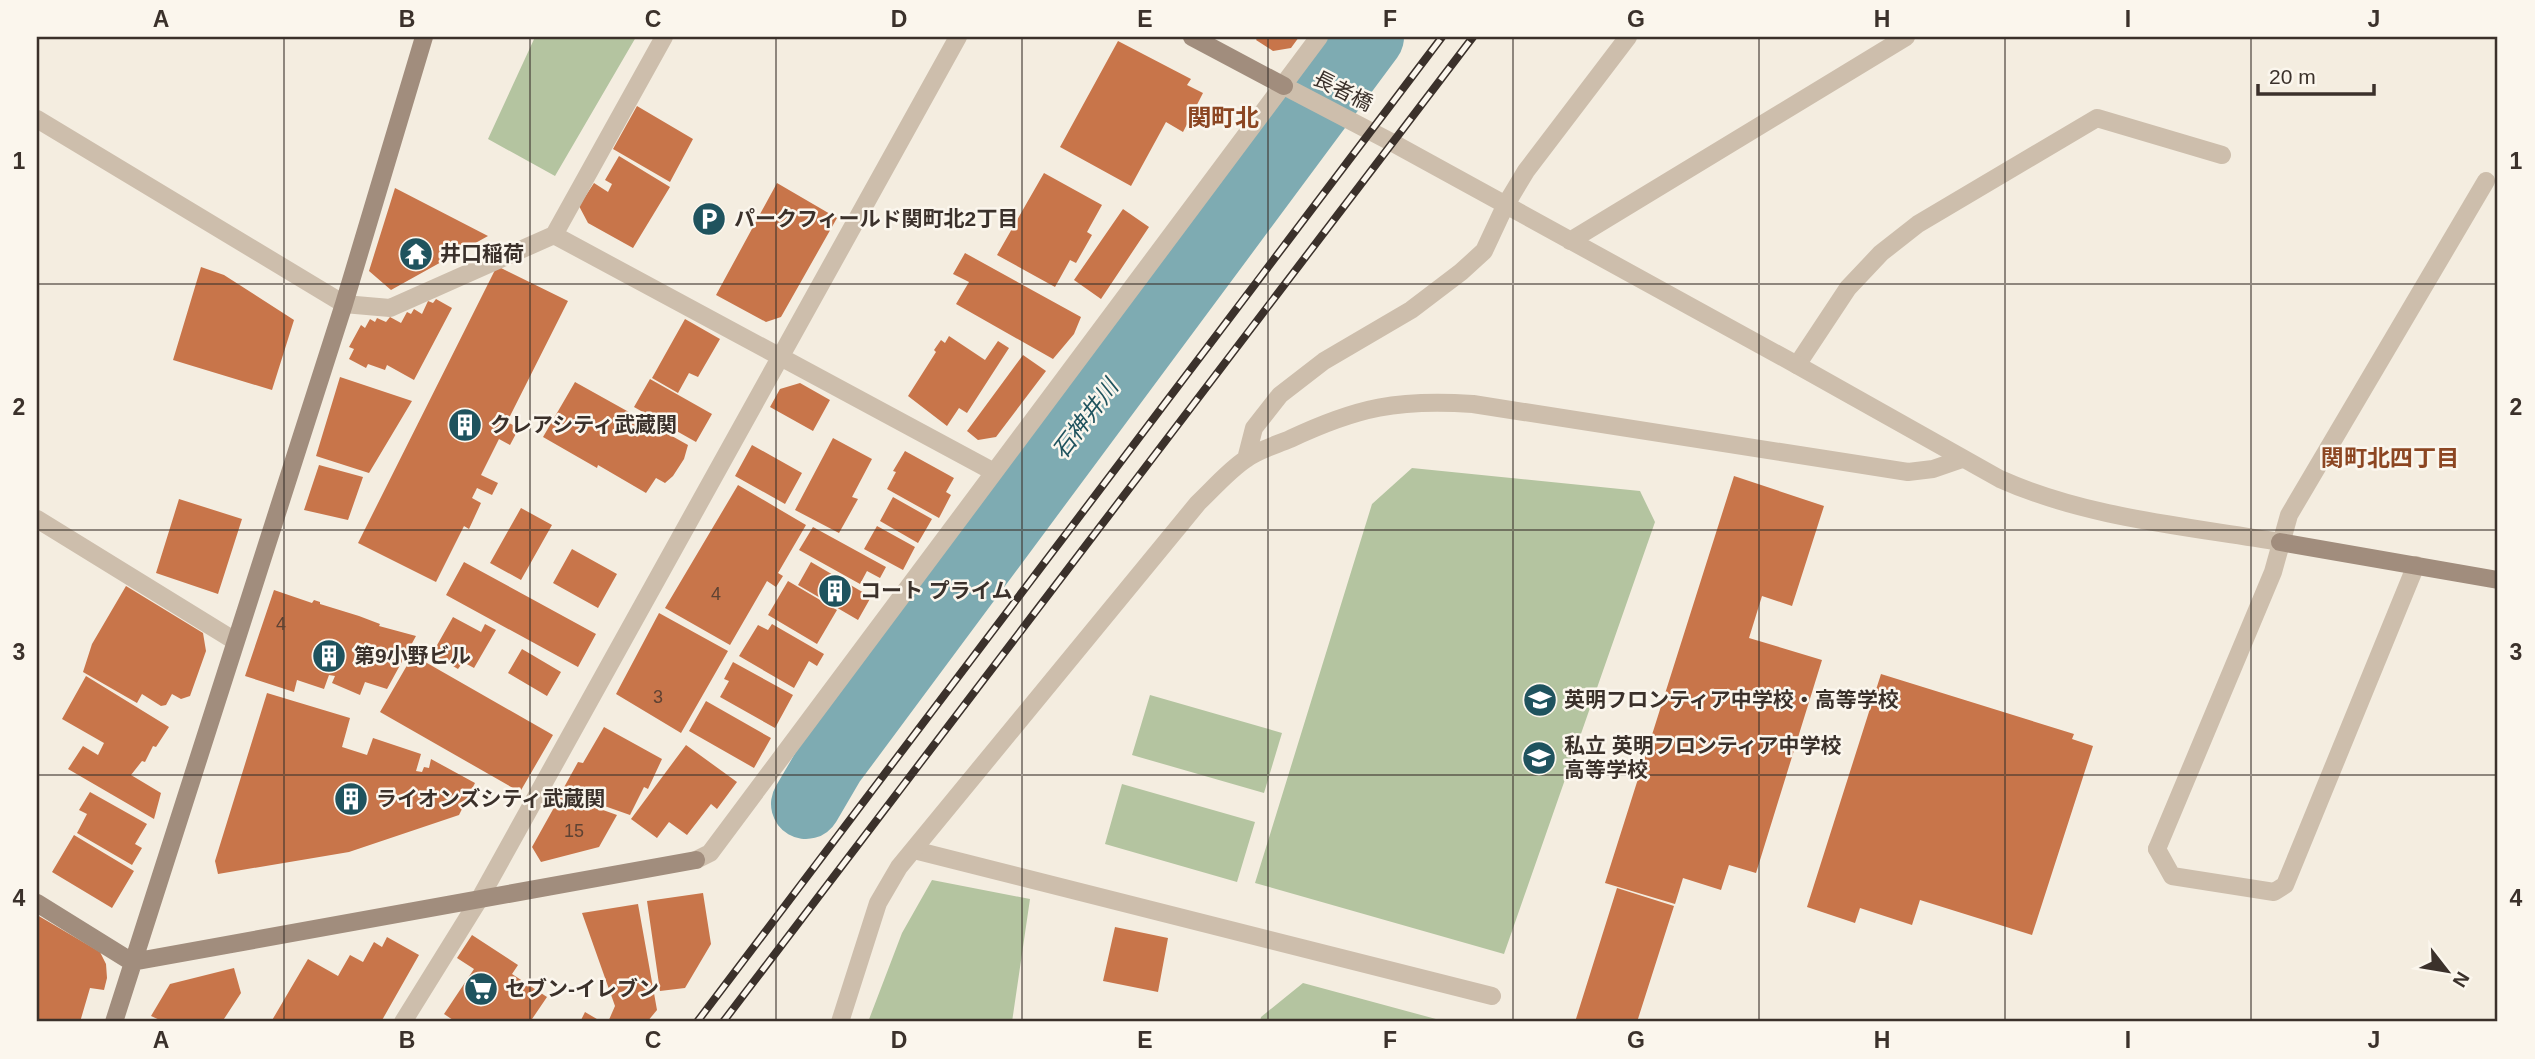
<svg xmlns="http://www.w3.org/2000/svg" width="2535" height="1059" viewBox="0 0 2535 1059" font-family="Helvetica,'Noto Sans JP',sans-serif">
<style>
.green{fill:#b4c4a0}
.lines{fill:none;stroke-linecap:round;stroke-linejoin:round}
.river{stroke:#7eabb2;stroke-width:70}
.building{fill:#c8754a}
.lane{stroke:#cdbeac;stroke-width:18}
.street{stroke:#cdbeac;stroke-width:18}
.secondary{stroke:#a18d7d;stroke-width:18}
.rail-casing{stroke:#3b312b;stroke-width:8}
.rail{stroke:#fbf6ed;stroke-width:5;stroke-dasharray:16;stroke-linecap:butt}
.grid{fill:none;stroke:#3b312b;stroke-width:2;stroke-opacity:0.55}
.labels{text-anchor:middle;stroke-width:5;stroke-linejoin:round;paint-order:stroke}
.number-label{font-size:18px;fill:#5e4233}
.street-label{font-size:21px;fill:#3b312b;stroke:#fbf6ed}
.poi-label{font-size:21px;font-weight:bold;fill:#3b312b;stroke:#fbf6ed;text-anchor:start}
.water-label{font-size:23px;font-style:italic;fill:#1f535e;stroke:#fbf6ed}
.neighbourhood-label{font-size:23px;font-weight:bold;fill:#8c4622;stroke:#fbf6ed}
.quarter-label{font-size:24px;font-weight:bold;fill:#8c4622;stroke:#fbf6ed}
.neatline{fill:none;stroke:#3b312b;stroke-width:2.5}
.grid-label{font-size:23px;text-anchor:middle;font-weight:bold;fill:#3b312b}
</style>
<rect width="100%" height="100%" fill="#f4ede0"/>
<path class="green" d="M 535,37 L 636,37 L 555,176 L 488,139 Z
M 1412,468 L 1640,491 L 1655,522 L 1504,954 L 1255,883 L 1372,504 Z
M 1150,695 L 1282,733 L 1264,793 L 1132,755 Z
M 1122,784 L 1255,822 L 1237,882 L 1105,844 Z
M 932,880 L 1030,899 L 1012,1022 L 868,1022 L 902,933 Z
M 1303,983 L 1447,1022 L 1260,1022 L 1261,1017 Z"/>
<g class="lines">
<path class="river" d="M 806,804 L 830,763 L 1369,37"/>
</g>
<path class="building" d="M 1258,37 L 1299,37 L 1291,48 L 1273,51 L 1256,40 Z
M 1118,41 L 1191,79 L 1187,85 L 1203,93 L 1183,132 L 1166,122 L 1131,186 L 1060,147 Z
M 637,106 L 693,139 L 670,182 L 613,149 Z
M 619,156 L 670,187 L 633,248 L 588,223 L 579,206 L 594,183 L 608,192 L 612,184 L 605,180 Z
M 1044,173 L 1102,205 L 1087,232 L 1092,235 L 1076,263 L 1070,260 L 1055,287 L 997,255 Z
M 777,183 L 837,218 L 781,317 L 766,322 L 716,295 Z
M 395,188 L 488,236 L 391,290 L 369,271 Z
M 1123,209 L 1149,227 L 1101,299 L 1074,280 Z
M 965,253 L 1081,317 L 1074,334 L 1053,359 L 956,304 L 969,282 L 953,274 Z
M 497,266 L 568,301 L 507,422 L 519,428 L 510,445 L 499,439 L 481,475 L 498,483 L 492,495 L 477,488 L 472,498 L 481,503 L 469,529 L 464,526 L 436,582 L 358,543 Z
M 201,267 L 224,275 L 294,320 L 272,390 L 173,360 Z
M 436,299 L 452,308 L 414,380 L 387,365 L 385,370 L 368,364 L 366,368 L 349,359 L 354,349 L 349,347 L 361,325 L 365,328 L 370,319 L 375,322 L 377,318 L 386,322 L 390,317 L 401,323 L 407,312 L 411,314 L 414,309 L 422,314 L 428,301 L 433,303 Z
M 685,319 L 720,339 L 698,377 L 689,373 L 678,393 L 652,378 Z
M 949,336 L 985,360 L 998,341 L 1009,348 L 967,413 L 959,408 L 947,426 L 908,396 L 936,352 L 934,350 L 941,340 L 945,343 Z
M 1023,355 L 1046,371 L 996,437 L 978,440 L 967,431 Z
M 340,377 L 412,401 L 369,473 L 316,456 Z
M 650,379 L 712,414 L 696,442 L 634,407 Z
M 575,382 L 688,445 L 684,459 L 673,476 L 665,483 L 656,478 L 646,493 L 598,465 L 597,468 L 543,437 Z
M 800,383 L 830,400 L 813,431 L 770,407 L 780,389 Z
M 833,438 L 872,459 L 852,497 L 858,499 L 839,533 L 795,510 Z
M 752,445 L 802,473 L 785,504 L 735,476 Z
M 905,451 L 954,478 L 946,492 L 951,495 L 939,518 L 887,489 L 896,472 L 893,471 Z
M 319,465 L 363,477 L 348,520 L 304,510 Z
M 1734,476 L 1824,506 L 1792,606 L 1762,596 L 1749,638 L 1822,660 L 1756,873 L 1729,865 L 1721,890 L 1683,878 L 1675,904 L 1605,883 Z
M 738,485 L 806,525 L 778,573 L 783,576 L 776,587 L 767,581 L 730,645 L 665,608 Z
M 893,497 L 932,519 L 918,543 L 880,521 Z
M 179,499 L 242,519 L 218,594 L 156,573 Z
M 521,508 L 552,525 L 521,580 L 490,563 Z
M 877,526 L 915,547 L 903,570 L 864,549 Z
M 813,527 L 886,567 L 880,578 L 867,571 L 860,584 L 799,550 Z
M 572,549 L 617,574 L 598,608 L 553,583 Z
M 464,562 L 596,634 L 578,667 L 446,595 Z
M 811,562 L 871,597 L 858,620 L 798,585 Z
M 788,581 L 837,610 L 817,644 L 768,615 Z
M 126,586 L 203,633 L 206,651 L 190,696 L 181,699 L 172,694 L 166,705 L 161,706 L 142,694 L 137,703 L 83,672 L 92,644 Z
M 274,590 L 312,603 L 314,600 L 320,602 L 320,604 L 359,616 L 380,624 L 379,626 L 416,636 L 387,689 L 365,682 L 360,695 L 332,683 L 335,676 L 329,675 L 324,689 L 297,680 L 294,692 L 245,676 Z
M 659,613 L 728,651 L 681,733 L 616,694 Z
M 453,617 L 481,632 L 485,624 L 496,630 L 474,668 L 463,662 L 458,669 L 432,654 Z
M 772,624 L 824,654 L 817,666 L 809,661 L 794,688 L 739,656 L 758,625 L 768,630 Z
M 522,649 L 561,672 L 547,696 L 508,673 Z
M 413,655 L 553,735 L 520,792 L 380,712 Z
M 733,662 L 793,695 L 775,728 L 720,697 L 729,681 L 724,679 Z
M 1881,674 L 2074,734 L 2072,739 L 2093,746 L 2032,935 L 1920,900 L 1912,925 L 1860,908 L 1855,923 L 1807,907 Z
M 86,676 L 169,727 L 156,747 L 153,746 L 145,762 L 142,761 L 131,775 L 161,793 L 154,819 L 68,769 L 83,746 L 98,755 L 104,743 L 62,719 Z
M 267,693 L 350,718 L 342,747 L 367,755 L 373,738 L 421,754 L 416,771 L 422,772 L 424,767 L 429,768 L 431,759 L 475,783 L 459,815 L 349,852 L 218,874 L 215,861 Z
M 706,701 L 771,738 L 754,768 L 689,731 Z
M 604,727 L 662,759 L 648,789 L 644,787 L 630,815 L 562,791 L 578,762 L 583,763 Z
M 686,745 L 737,782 L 717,809 L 711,804 L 687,835 L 669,822 L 657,838 L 631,819 Z
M 90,792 L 147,824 L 135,844 L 142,848 L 132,865 L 77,833 L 87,814 L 79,810 Z
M 561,795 L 617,815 L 599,847 L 541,862 L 532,847 Z
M 74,835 L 134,871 L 112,908 L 52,872 Z
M 1617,888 L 1674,906 L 1637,1022 L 1575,1022 Z
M 703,893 L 711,944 L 685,988 L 660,991 L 647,901 Z
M 638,904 L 657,1010 L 647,1022 L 608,1022 L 615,1006 L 582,913 Z
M 37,915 L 100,952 L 106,964 L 107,978 L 104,990 L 90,988 L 80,1022 L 37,1022 Z
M 1115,927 L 1168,938 L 1158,992 L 1103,981 Z
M 472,935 L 518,965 L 512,974 L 547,997 L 530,1022 L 456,1022 L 444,1014 L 474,969 L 457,958 Z
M 387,937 L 419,955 L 381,1022 L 271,1022 L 308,959 L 338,976 L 350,955 L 363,962 L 374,942 L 382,947 Z
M 234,968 L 241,993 L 222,1022 L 164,1022 L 151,1016 L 170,984 Z
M 585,1012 L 602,1022 L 580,1022 Z"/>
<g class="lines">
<path class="lane" d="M 1797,365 L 1848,288 L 1881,253 L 1918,224 L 2097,118 L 2222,155
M 2157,849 L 2273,572 L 2289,515 L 2486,181
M 914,850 L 1492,996"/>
<path class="street" d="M 1284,86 L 1393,143 L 1797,365 L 2000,479 C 2087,518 2186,526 2280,542
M 37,119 L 344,304 L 390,308 L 554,235 L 664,37
M 554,235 L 994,472
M 1570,241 L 1906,37
M 1246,459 L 1254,428 L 1280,395 L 1324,361 L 1411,310 L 1461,272 L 1484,251 L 1505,206 L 1526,171 L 1628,37
M 37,519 L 235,641
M 2157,849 L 2172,876 L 2274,892 L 2285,885 L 2416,565
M 696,860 L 710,853 L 1319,37
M 403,1022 L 480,898 L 958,37
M 840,1022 L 878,903 L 899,867 L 1198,503 C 1213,489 1228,471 1246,459 C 1258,450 1276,445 1290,439 C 1358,407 1398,399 1473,404 L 1908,472 L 1933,469 L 1962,459"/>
<path class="secondary" d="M 1192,37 L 1284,86
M 2280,542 L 2498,580
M 37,903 L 132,962 L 696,860
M 114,1022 L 344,304 L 424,37"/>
<g class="rail-casing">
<path id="rail" d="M 697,1022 L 1442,37
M 723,1022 L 1473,37"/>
</g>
<use href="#rail" class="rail"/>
</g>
<path class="grid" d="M 284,37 L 284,1022M 530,37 L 530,1022M 776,37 L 776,1022M 1022,37 L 1022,1022M 1268,37 L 1268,1022M 1513,37 L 1513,1022M 1759,37 L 1759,1022M 2005,37 L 2005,1022M 2251,37 L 2251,1022M 37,284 L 2498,284M 37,530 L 2498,530M 37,775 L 2498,775"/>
<defs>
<g id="parking-disc" transform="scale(1.75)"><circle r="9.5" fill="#1f535e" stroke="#fbf6ed"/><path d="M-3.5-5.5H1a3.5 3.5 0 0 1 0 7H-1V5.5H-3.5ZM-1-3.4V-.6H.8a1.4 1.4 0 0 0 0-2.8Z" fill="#fff"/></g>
<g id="temple-disc" transform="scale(1.75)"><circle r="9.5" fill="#1f535e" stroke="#fbf6ed"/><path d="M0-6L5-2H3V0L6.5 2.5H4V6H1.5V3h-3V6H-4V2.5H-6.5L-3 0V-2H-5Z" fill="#fff"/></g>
<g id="building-disc" transform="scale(1.75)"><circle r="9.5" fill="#1f535e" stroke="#fbf6ed"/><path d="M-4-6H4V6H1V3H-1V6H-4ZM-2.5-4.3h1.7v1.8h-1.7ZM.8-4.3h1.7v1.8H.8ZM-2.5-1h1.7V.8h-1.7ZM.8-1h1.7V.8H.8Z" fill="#fff"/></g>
<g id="school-disc" transform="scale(1.75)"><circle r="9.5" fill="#1f535e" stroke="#fbf6ed"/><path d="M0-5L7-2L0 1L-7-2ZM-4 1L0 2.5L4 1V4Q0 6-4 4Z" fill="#fff"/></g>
<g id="supermarket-disc" transform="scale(1.75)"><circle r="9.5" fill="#1f535e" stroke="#fbf6ed"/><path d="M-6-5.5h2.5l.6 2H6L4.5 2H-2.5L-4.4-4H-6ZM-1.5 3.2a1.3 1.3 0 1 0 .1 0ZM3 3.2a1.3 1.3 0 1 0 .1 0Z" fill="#fff"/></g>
</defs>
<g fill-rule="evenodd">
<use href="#parking-disc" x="709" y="219"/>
<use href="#temple-disc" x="416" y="254"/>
<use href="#building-disc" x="465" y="425"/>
<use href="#building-disc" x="835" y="591"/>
<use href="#building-disc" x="329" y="656"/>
<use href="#school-disc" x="1540" y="700"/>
<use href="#school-disc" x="1539" y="758"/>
<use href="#building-disc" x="351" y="799"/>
<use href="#supermarket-disc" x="481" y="989"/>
</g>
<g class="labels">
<g class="number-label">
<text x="716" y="600">4</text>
<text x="281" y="630">4</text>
<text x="658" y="703">3</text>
<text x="574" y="837">15</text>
</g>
<g class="street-label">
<text transform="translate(1343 91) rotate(27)" y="7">長者橋</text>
</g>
<g class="poi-label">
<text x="734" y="226">パークフィールド関町北2丁目</text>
<text x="440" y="261">井口稲荷</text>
<text x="490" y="432">クレアシティ武蔵関</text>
<text x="860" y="598">コート プライム</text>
<text x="354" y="663">第9小野ビル</text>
<text x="1564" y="707">英明フロンティア中学校・高等学校</text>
<text x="1564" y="753">私立 英明フロンティア中学校<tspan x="1564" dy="24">高等学校</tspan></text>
<text x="376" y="806">ライオンズシティ武蔵関</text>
<text x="505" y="996">セブン-イレブン</text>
</g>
<g class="water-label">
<text transform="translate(1085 419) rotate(-53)" y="8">石神井川</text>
</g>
<g class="neighbourhood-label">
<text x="2390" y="466">関町北四丁目</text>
</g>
<g class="quarter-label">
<text x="1223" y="126">関町北</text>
</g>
</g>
<rect width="2535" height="1059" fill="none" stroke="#fbf6ed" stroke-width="77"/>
<g transform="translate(2447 971) rotate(121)" stroke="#fbf6ed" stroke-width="5" paint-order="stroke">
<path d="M0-5L12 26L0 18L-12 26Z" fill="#3b312b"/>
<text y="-10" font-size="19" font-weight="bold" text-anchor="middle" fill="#3b312b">N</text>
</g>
<path d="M2258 84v10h116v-10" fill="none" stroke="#3b312b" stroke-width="3.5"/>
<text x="2269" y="84" font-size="21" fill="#3b312b" stroke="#fbf6ed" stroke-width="5" paint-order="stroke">20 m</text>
<rect x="38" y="38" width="2458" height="982" class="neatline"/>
<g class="grid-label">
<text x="161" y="27">A</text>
<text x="407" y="27">B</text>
<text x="653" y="27">C</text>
<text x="899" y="27">D</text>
<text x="1145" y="27">E</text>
<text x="1390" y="27">F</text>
<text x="1636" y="27">G</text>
<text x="1882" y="27">H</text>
<text x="2128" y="27">I</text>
<text x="2374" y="27">J</text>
<text x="19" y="169">1</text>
<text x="2516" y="169">1</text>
<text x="19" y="415">2</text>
<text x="2516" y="415">2</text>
<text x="19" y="660">3</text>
<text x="2516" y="660">3</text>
<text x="19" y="906">4</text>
<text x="2516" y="906">4</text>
<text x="161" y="1048">A</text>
<text x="407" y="1048">B</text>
<text x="653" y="1048">C</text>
<text x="899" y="1048">D</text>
<text x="1145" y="1048">E</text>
<text x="1390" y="1048">F</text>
<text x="1636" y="1048">G</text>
<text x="1882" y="1048">H</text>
<text x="2128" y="1048">I</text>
<text x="2374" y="1048">J</text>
</g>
</svg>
